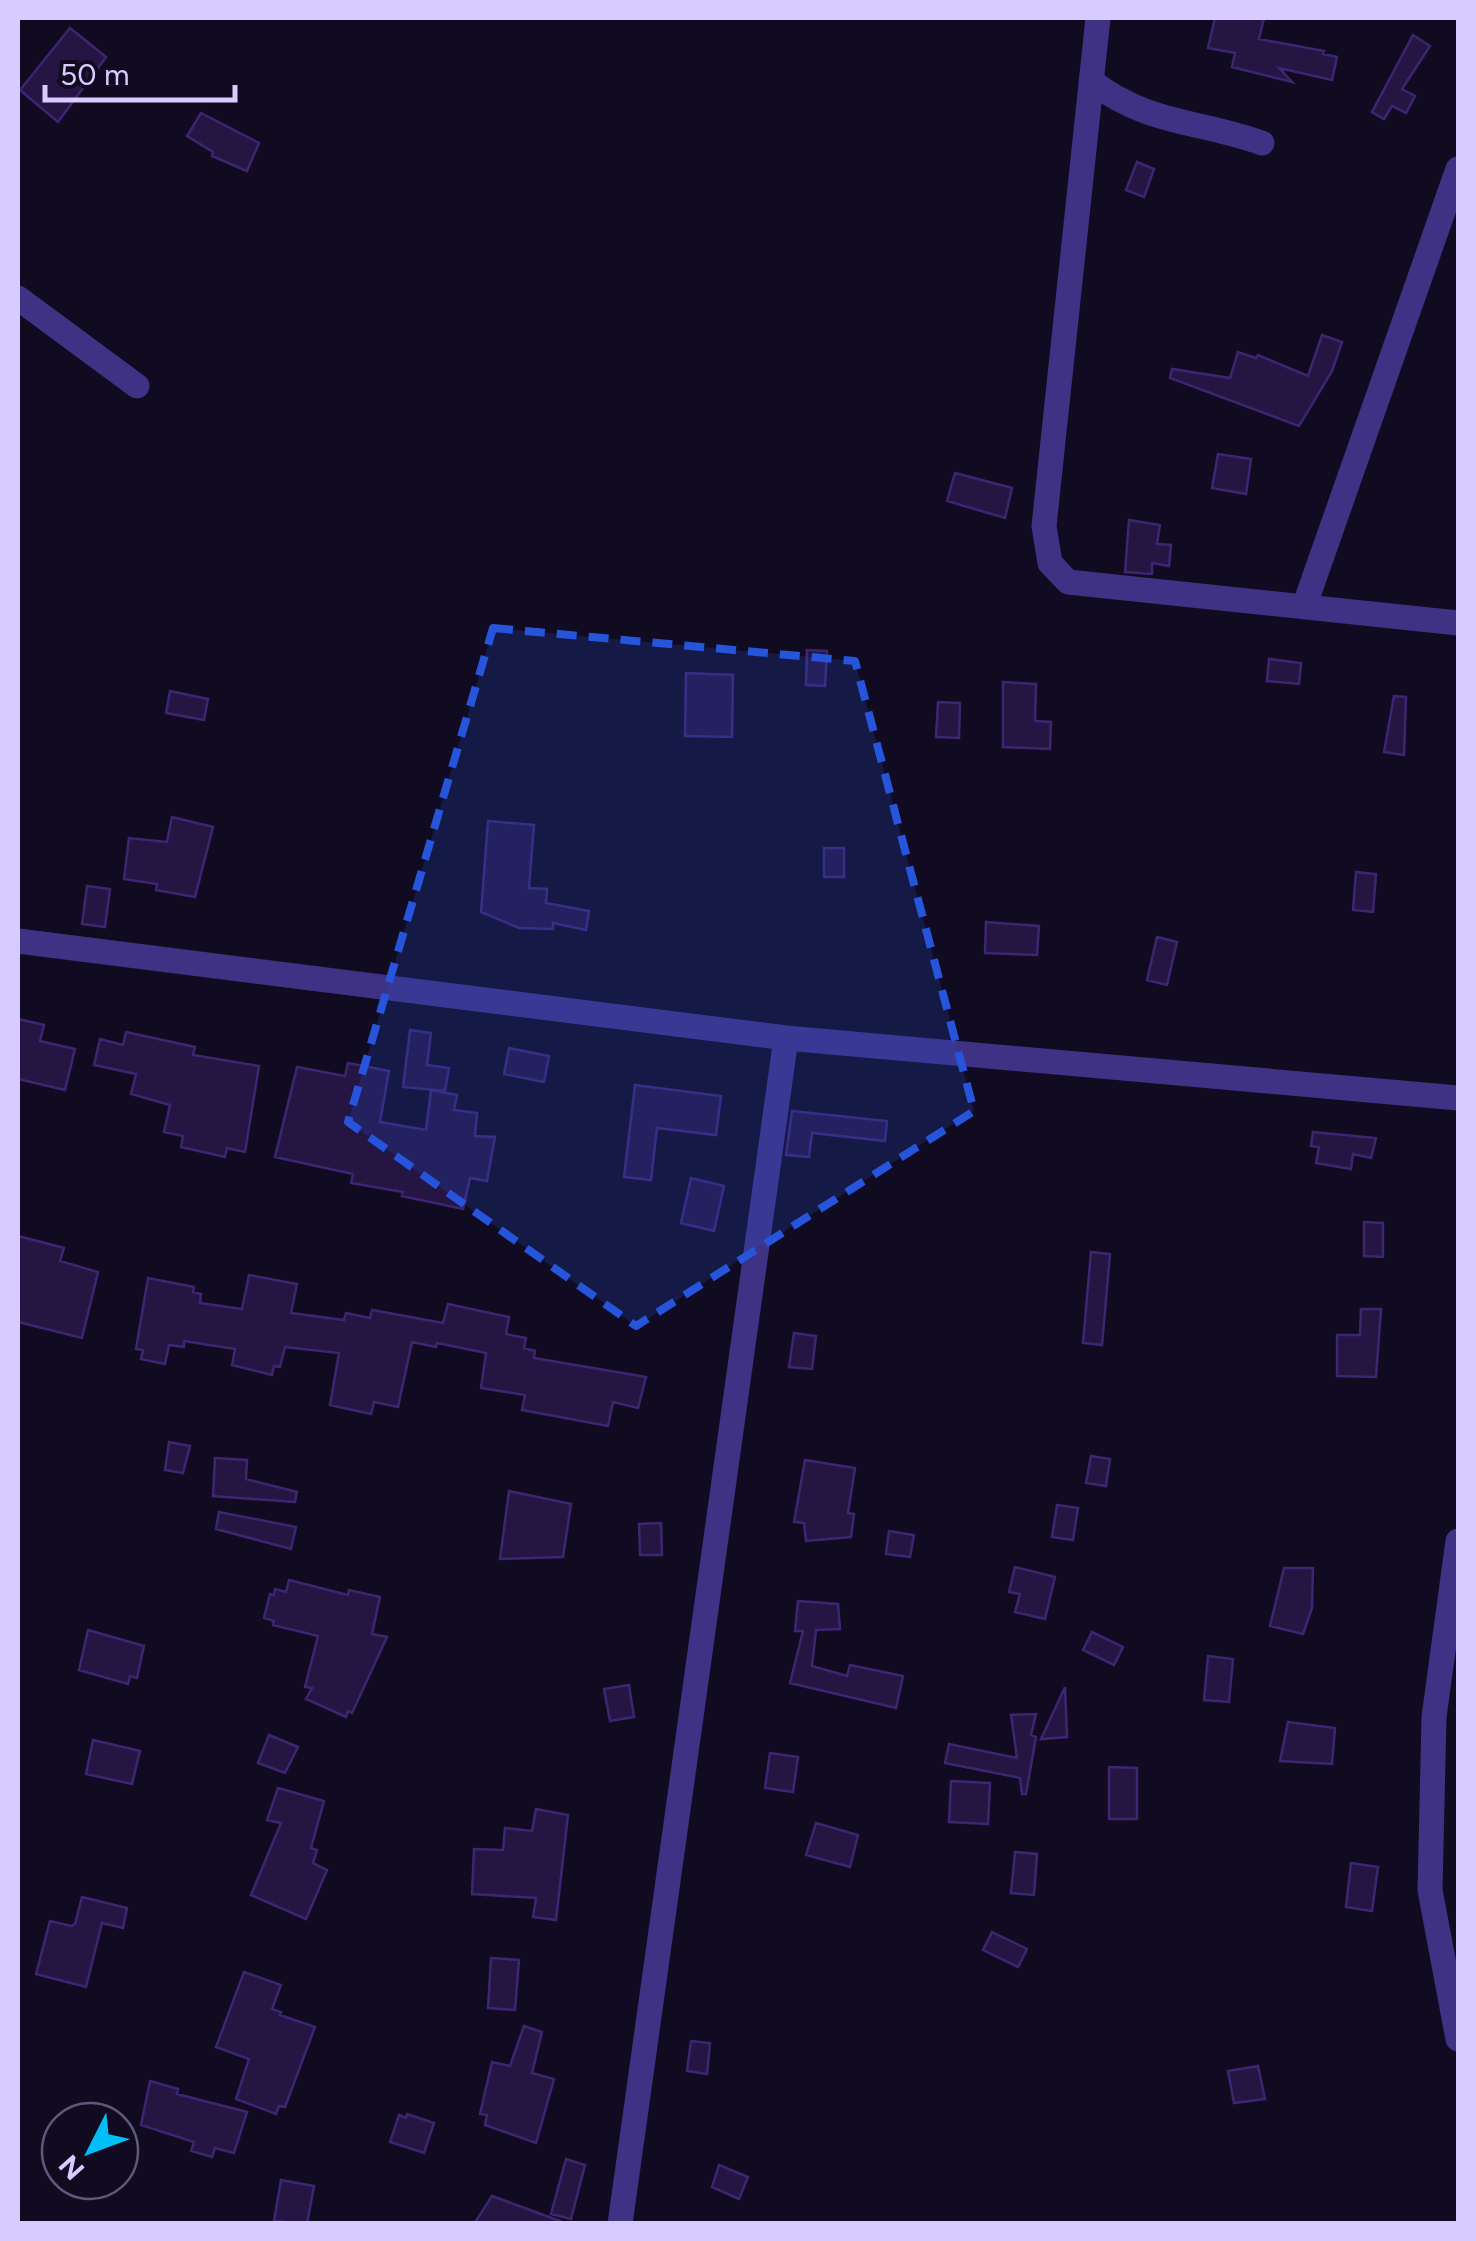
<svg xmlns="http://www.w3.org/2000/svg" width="1476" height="2241" viewBox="0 0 1476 2241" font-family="Figtree,sans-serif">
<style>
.building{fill:#241543;stroke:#3e2572;stroke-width:2.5}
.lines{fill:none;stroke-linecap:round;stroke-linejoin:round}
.minor{stroke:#3f3184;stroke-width:25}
.marked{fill:#2654da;fill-opacity:0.2;stroke:#2654da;stroke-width:8;stroke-dasharray:20 12;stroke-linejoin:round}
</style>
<rect width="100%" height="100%" fill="#110b21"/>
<path class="building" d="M 1215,18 L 1264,18 L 1259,39 L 1324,51 L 1323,54 L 1337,57 L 1332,80 L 1279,68 L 1292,82 L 1232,67 L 1235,53 L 1208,48 Z
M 70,28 L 106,57 L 58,122 L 20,90 Z
M 1413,35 L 1430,46 L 1402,89 L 1415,96 L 1406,113 L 1392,106 L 1384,119 L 1372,112 Z
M 201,113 L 259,143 L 247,171 L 212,156 L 213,152 L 187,136 Z
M 1137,162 L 1154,169 L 1144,197 L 1126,190 Z
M 1322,335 L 1342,342 L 1332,371 L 1299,426 L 1170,378 L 1172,369 L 1230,378 L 1238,352 L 1256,358 L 1258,355 L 1308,376 Z
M 1218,454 L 1251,459 L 1246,494 L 1212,488 Z
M 955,473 L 1012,488 L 1005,518 L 947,501 Z
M 1129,520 L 1160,525 L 1157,544 L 1171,545 L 1169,566 L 1152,563 L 1152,574 L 1125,572 Z
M 807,650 L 827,651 L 825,686 L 806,685 Z
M 1269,659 L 1301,663 L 1299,684 L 1267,681 Z
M 686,673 L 733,675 L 732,737 L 685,736 Z
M 1003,682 L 1036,684 L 1035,721 L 1051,722 L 1050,749 L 1003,747 Z
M 170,691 L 208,699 L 204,720 L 166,713 Z
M 1394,696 L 1406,697 L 1404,755 L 1384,752 Z
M 938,702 L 960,703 L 959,738 L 936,737 Z
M 172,817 L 213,827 L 195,897 L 156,890 L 157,884 L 124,879 L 129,838 L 167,842 Z
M 488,821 L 534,825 L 529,888 L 547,889 L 546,903 L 589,911 L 586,930 L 553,923 L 553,929 L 519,928 L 481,912 Z
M 824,848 L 844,848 L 844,877 L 824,877 Z
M 1356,872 L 1376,874 L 1373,912 L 1353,910 Z
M 87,886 L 110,889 L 105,927 L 82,924 Z
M 986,922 L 1039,926 L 1037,955 L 985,953 Z
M 1157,937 L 1177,942 L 1167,985 L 1147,980 Z
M 18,1019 L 44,1025 L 40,1041 L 75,1049 L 65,1090 L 18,1079 Z
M 410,1030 L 431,1033 L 427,1065 L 449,1068 L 445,1091 L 403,1087 Z
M 126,1032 L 195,1047 L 193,1055 L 259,1066 L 245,1152 L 227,1148 L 225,1157 L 181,1147 L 183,1136 L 164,1132 L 170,1105 L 131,1094 L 136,1074 L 94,1065 L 100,1039 L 123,1045 Z
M 509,1048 L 549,1056 L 544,1082 L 504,1074 Z
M 348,1063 L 389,1071 L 380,1122 L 426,1130 L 431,1090 L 457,1095 L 454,1110 L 477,1113 L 475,1136 L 495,1137 L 487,1181 L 470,1178 L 463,1209 L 402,1196 L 403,1192 L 351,1183 L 353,1174 L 275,1157 L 297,1067 L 345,1076 Z
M 635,1085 L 721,1096 L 716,1135 L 657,1128 L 651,1180 L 624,1177 Z
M 792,1111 L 887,1121 L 885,1141 L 812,1133 L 809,1157 L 786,1155 Z
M 1313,1132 L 1376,1138 L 1371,1158 L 1353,1154 L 1351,1169 L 1316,1163 L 1319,1147 L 1311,1146 Z
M 691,1178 L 724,1186 L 714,1231 L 681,1223 Z
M 1364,1222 L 1383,1223 L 1383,1257 L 1364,1256 Z
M 18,1236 L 64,1248 L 60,1261 L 98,1272 L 82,1338 L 18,1322 Z
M 1091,1252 L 1110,1254 L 1102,1345 L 1083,1343 Z
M 249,1275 L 297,1284 L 291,1313 L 344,1320 L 346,1313 L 370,1318 L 372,1310 L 443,1323 L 448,1304 L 509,1317 L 506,1334 L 526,1338 L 524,1348 L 535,1351 L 534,1358 L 646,1377 L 638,1408 L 613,1402 L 608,1426 L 522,1410 L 525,1395 L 481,1388 L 486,1353 L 437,1343 L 436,1347 L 412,1342 L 398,1407 L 374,1402 L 371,1414 L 330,1405 L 339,1353 L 285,1347 L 280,1367 L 274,1366 L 272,1375 L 232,1365 L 235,1349 L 184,1341 L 184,1347 L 169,1345 L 165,1364 L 141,1359 L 143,1350 L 136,1349 L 148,1278 L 194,1287 L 193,1292 L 201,1294 L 200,1303 L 242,1309 Z
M 1361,1309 L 1381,1309 L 1376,1377 L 1337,1376 L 1337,1335 L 1360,1335 Z
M 794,1333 L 816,1336 L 812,1369 L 789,1367 Z
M 169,1442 L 190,1446 L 183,1473 L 165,1470 Z
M 1091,1456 L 1110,1459 L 1106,1486 L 1086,1483 Z
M 215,1458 L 247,1460 L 246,1479 L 297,1492 L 295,1502 L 213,1496 Z
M 805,1460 L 855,1468 L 848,1513 L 854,1514 L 851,1537 L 806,1541 L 804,1523 L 794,1522 Z
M 509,1491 L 571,1504 L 563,1557 L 500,1559 Z
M 1057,1505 L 1078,1508 L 1073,1540 L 1052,1537 Z
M 219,1512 L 296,1527 L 291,1549 L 216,1529 Z
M 661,1523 L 662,1555 L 640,1555 L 639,1524 Z
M 889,1531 L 914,1535 L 910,1557 L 886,1554 Z
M 1015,1567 L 1055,1577 L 1045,1619 L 1015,1612 L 1020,1594 L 1009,1592 Z
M 1284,1568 L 1313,1568 L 1312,1608 L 1303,1634 L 1270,1626 Z
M 289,1580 L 348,1595 L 349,1590 L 380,1597 L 372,1634 L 387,1637 L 352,1713 L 348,1711 L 346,1717 L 306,1699 L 312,1688 L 305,1687 L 318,1636 L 273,1625 L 274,1621 L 264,1618 L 270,1594 L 274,1595 L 275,1589 L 286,1592 Z
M 798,1601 L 838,1604 L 840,1629 L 816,1630 L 812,1666 L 847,1676 L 850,1665 L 903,1676 L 896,1708 L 790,1683 L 803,1631 L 795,1631 Z
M 88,1630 L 144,1646 L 137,1678 L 130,1676 L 128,1684 L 79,1670 Z
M 1092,1632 L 1123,1647 L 1114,1665 L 1083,1650 Z
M 1208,1656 L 1233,1659 L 1229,1702 L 1204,1700 Z
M 629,1685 L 634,1717 L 610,1721 L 604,1689 Z
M 1065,1687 L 1067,1737 L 1041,1739 Z
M 1036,1714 L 1031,1735 L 1036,1737 L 1026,1794 L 1022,1794 L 1020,1778 L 945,1763 L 949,1744 L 1017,1758 L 1011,1715 Z
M 1288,1722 L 1335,1728 L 1332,1764 L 1280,1761 Z
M 269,1735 L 298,1747 L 285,1773 L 258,1763 Z
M 93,1740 L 140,1751 L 132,1784 L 86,1774 Z
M 770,1753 L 798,1757 L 793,1792 L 765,1788 Z
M 1109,1767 L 1137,1768 L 1137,1819 L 1109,1819 Z
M 951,1781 L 990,1783 L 988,1824 L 949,1822 Z
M 278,1788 L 324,1801 L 311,1848 L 317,1850 L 313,1863 L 327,1870 L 306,1919 L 251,1895 L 281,1823 L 267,1820 Z
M 536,1809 L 568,1815 L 556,1920 L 533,1917 L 536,1898 L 472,1894 L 474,1849 L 503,1850 L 505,1828 L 532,1831 Z
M 816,1823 L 858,1835 L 850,1867 L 806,1855 Z
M 1015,1852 L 1037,1854 L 1034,1895 L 1011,1893 Z
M 1351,1863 L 1378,1867 L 1372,1911 L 1346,1907 Z
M 82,1897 L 127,1908 L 123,1928 L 102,1923 L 86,1987 L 36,1974 L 50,1921 L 71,1926 L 75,1924 Z
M 992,1932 L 1027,1949 L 1018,1967 L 983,1950 Z
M 491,1958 L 519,1960 L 515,2010 L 488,2008 Z
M 244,1972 L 281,1985 L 272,2009 L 281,2012 L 280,2015 L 315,2027 L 285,2107 L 279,2106 L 276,2114 L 236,2099 L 249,2059 L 216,2047 Z
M 524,2026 L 542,2032 L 532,2073 L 554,2079 L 536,2143 L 485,2125 L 487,2115 L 480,2114 L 492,2062 L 510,2066 Z
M 691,2041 L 710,2043 L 707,2074 L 687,2071 Z
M 1258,2066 L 1265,2099 L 1234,2103 L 1228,2071 Z
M 150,2081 L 178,2089 L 177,2094 L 247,2112 L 234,2153 L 215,2148 L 212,2157 L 191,2151 L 194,2142 L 141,2125 Z
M 407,2114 L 434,2123 L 424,2153 L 390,2142 L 399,2115 L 406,2118 Z
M 566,2159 L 585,2165 L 571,2219 L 551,2214 Z
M 719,2165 L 748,2177 L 739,2199 L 712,2187 Z
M 281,2180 L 314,2186 L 307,2224 L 274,2221 Z
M 492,2196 L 560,2221 L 559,2223 L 474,2224 Z"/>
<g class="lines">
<path class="minor" d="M 1098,18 L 1044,526 L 1050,563 L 1068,582 L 1458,623
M 1091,81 C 1148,125 1198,120 1262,143
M 18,298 L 137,386
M 1304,607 L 1458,169
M 18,941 L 786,1038 L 1458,1098
M 1458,1541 L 1434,1717 L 1430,1890 L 1458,2039
M 620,2224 L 786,1038"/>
</g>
<path class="marked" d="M 493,628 L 855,661 L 974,1111 L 636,1326 L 348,1122 Z"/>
<rect width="1476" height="2241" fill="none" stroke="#d7cbff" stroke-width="40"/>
<g transform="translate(90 2151) rotate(228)"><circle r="48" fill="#110b21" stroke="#60587a" stroke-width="2.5"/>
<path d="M0-8L18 38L0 25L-18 38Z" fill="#00bff6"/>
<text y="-15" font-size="28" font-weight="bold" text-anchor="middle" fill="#d7cbff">N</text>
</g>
<path d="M45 85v15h190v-15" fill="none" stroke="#d7cbff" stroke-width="5"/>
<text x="60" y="85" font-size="30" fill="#d7cbff" stroke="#110b21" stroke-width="8" paint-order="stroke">50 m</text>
</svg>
